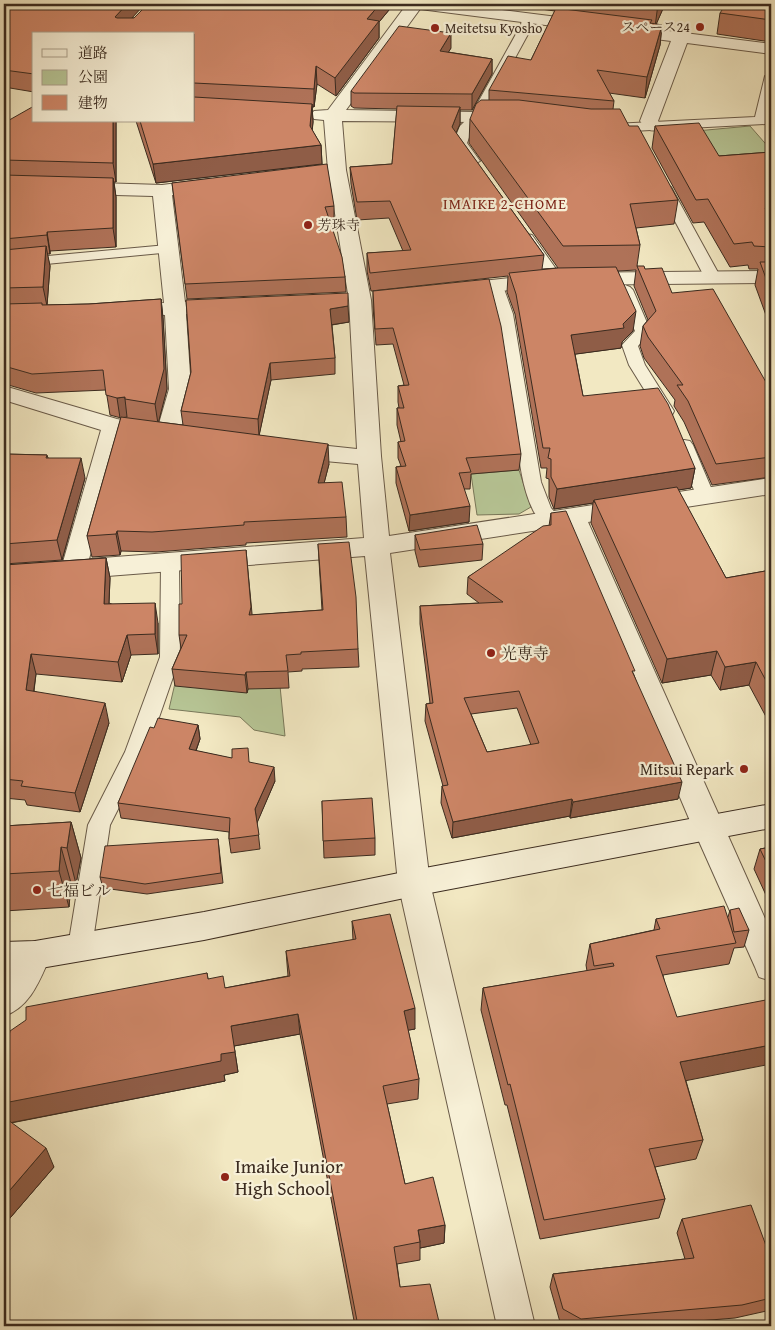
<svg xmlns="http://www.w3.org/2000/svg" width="775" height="1330" viewBox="0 0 775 1330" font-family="'Gentium Book Plus','Noto Serif JP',serif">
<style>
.green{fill:#b7c696;stroke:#79785a}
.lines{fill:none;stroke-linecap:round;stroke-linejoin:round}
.lane-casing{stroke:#695a48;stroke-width:2}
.street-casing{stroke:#695a48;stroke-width:2}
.secondary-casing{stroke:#3b2b1f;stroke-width:2}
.lane{fill:#f7f0d7;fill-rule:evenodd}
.street{fill:#f7f0d7;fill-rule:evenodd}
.secondary{fill:#f7f0d7;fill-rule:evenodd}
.wall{fill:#af7258;stroke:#3b2b1f;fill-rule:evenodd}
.shaded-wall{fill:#8f5d47;stroke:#3b2b1f}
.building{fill:#cc8566;stroke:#3b2b1f;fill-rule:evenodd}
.poi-dot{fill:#8f2418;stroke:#f7f0d7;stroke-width:2}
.labels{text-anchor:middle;stroke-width:4.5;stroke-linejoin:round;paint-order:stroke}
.far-poi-label{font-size:14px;fill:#3b2b1f;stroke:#f7f0d7;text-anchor:start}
.far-neighbourhood-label{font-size:15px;letter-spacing:1px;fill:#7a1f14;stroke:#f7f0d7}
.poi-label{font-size:16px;fill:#3b2b1f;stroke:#f7f0d7;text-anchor:start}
.near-poi-label{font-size:19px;fill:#3b2b1f;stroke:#f7f0d7;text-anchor:start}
</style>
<rect width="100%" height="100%" fill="#f2e8c2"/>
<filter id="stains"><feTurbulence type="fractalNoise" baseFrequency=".004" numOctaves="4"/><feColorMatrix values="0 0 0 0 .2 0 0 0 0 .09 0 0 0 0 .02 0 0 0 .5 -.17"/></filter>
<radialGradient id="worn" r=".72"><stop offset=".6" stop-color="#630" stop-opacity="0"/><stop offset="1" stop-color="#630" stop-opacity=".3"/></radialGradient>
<path class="green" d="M 750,126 L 771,150 L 771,166 L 726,170 L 696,131 Z
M 519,470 L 531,507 L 519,514 L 477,515 L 471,474 Z
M 176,679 L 280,686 L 285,736 L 254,730 L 240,717 L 169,709 Z"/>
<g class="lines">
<g class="lane-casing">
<path id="lane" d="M 528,14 L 534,18 L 533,25 L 483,117 L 473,127 L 467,143 L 480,161 L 473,165 L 468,164 L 453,143 L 460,126 L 471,115 L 521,25 L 522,18 Z
M 771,72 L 771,104 L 766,124 L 613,132 L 606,128 L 613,124 L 755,117 L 765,76 Z
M 664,183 L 671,187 L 721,278 L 718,281 L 708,281 L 705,278 L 657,187 Z
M 527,234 L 532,235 L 561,276 L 564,279 L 561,282 L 551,282 L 520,238 L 522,235 Z
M 167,245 L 172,246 L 174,249 L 172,252 L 4,268 L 4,260 Z
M 495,281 L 500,283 L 503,286 L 513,314 L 541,482 L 551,508 L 562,520 L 559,524 C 549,527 540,521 534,512 C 522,489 520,462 516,437 C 508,387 504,334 487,286 L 490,283 Z
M 625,285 L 630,287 L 633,290 L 651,332 L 638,346 L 645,365 L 674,411 L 672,415 L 666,416 L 660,415 L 629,365 L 622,345 L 635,331 L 617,290 L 620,287 Z
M 684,440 L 690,441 L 693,445 L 715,497 L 712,501 L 706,503 L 700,501 L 697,497 L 675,445 L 678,441 Z
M 170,557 L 177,558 L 179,563 L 180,657 L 147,752 L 110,825 L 92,947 L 88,954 L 80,957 L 72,954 L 68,947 L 88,825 L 125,752 L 160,657 L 161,563 L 163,558 Z"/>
</g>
<g class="street-casing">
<path id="street" d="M 407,4 L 454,4 L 771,44 L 771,54 L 687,43 L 658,121 L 662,126 L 659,130 C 649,132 646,129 640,121 L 671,41 L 420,9 L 346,110 L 476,112 L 482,113 L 485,117 L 482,121 L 476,122 L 342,121 L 346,170 L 371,300 L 381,456 L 389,536 L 771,478 L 771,494 L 588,522 L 771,932 L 771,981 L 759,977 L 755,967 L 693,828 L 565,526 L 390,553 L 430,883 L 535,1326 L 497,1326 L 398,883 L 365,556 L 4,584 L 4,566 L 63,562 L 101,430 L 4,400 L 4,386 L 117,419 L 158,427 L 169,389 L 165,315 L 125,317 L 117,316 L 114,311 L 117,306 L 164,303 L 153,196 L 4,192 L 4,180 L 162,185 L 209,179 L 216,181 L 219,185 L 216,189 L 172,195 L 185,302 L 225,300 L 233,301 L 236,306 L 233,311 L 186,314 L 191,389 L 180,435 L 176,440 C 168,442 161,439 154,440 L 123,435 L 89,559 L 364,538 L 358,464 L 291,458 L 283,455 L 279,450 L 283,445 L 291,442 L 357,449 L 349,300 L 328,170 L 324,120 L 314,119 L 311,115 L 314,111 L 328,110 Z
M 771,271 L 771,283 L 556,285 L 454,296 L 447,294 L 443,290 L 447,286 L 454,284 L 556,273 Z
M 35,941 L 46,945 L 51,955 C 40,979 31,1007 4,1016 L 4,980 L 24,945 Z"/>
</g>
<g class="secondary-casing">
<path id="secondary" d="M 771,804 L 771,828 L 414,896 L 204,940 L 35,969 L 4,970 L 4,942 L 35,941 L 204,912 L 414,870 Z"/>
</g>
<use href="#lane" class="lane"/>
<use href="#street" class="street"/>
<use href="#secondary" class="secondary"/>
</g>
<path class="wall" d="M 4,4 L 145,4 L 131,18 L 389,10 L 379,22 L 379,38 L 336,96 L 317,84 L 314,107 L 312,107 L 313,122 L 312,130 L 321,145 L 322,164 L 156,183 L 136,121 L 194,121 L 194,34 L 34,34 L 34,92 L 4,87 Z
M 505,4 L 665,4 L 656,24 L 662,25 L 660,45 L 645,98 L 609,93 L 614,101 L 613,109 L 629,126 L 678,200 L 674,224 L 636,228 L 640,245 L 637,266 L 645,269 L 672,293 L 771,391 L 771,477 L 712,485 L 684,422 L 674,406 L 675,400 L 644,358 L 640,346 L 643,326 L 648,320 L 634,286 L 636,270 L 618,271 L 633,331 L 622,342 L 621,348 L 575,354 L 583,396 L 695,468 L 691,488 L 678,490 L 726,578 L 771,570 L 771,747 L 767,739 L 771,726 L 749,685 L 720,690 L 711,675 L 662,683 L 591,523 L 593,503 L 554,509 L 549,497 L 549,479 L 546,478 L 547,468 L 541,468 L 515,314 L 507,292 L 508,276 L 371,291 L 367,271 L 367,253 L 403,251 L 389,218 L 357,220 L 351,184 L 350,167 L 392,164 L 397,109 L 354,108 L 351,106 L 351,91 L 451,48 L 448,52 L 492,59 L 492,74 L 472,110 L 460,110 L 460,124 L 456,133 L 544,255 L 542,269 L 558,268 L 469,143 L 470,119 L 489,100 L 489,90 L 531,60 L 555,11 Z
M 771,4 L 771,42 L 717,34 L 720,13 Z
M 116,121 L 116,182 L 114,182 L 116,197 L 116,247 L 50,251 L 50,254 L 47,254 L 50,266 L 47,305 L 89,304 L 161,299 L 163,318 L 167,389 L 158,422 L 183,425 L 181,411 L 191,372 L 186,300 L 349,322 L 332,325 L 335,358 L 335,374 L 271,380 L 259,435 L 329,464 L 324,483 L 346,517 L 347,537 L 246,543 L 246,545 L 156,552 L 121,551 L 120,555 L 92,557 L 87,536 L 121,418 L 110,415 L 106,390 L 36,393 L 5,384 L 4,385 L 4,123 Z
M 655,126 L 719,156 L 771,152 L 771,329 L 755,285 L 758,269 L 749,269 L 748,265 L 730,267 L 704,222 L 693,223 L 652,148 Z
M 172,183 L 334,206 L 334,221 L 330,221 L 345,277 L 346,292 L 187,299 Z
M 373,291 L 521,454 L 519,470 L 471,474 L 470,489 L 464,489 L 469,522 L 409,531 L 396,483 L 396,467 L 401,466 L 398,458 L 398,442 L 401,442 L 397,425 L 397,408 L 399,408 L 398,402 L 398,386 L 404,385 L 393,344 L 376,345 L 373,307 Z
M 4,454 L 47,455 L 48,458 L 85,478 L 62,560 L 4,564 Z
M 551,513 L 634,675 L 678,799 L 570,818 L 570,816 L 452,838 L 441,803 L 442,786 L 443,786 L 425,721 L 426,704 L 430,703 L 420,624 L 420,606 L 479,603 L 467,594 L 468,577 L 549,526 ZM 517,708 L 531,745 L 487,752 L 471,714 Z
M 771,521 L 771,535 L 769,531 Z
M 415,535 L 483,544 L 482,560 L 419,567 L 415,551 Z
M 318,544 L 358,649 L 359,667 L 302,669 L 302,671 L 288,672 L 289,688 L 248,689 L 247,693 L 175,686 L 172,669 L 181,648 L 179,635 L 252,615 L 322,610 Z
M 106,558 L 110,578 L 109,603 L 158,623 L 158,654 L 131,655 L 122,682 L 36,674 L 34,691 L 109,723 L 80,812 L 27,805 L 25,800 L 4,798 L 4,565 Z
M 198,725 L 200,739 L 196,751 L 249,762 L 275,781 L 257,822 L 260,849 L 231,853 L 229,839 L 229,832 L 121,818 L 118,803 L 154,728 Z
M 322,801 L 375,838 L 375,855 L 324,858 Z
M 71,822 L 81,858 L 76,884 L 71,883 L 69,907 L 4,911 L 4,826 Z
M 218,839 L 223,883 L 147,894 L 103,888 L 100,877 Z
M 771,847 L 771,906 L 754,869 L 760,849 Z
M 771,906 L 771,928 L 767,918 Z
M 730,910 L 749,930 L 744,947 L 734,948 L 729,964 L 663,975 L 686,1081 L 703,1140 L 696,1159 L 655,1167 L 665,1199 L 659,1218 L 540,1239 L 507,1105 L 505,1105 L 481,1010 L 483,988 L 587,971 L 586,965 L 590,944 L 654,930 L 656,919 L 728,917 Z
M 352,921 L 415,1029 L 408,1030 L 419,1079 L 418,1099 L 387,1104 L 405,1184 L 445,1225 L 444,1243 L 420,1248 L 420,1260 L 397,1264 L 400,1287 L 440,1326 L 355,1326 L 300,1034 L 234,1046 L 238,1072 L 224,1075 L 225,1081 L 11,1123 L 54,1167 L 4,1225 L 4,1045 L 207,973 L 208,979 L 225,988 L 288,976 L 286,951 L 353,940 Z
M 682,1219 L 771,1259 L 771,1310 L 735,1318 L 637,1326 L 568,1326 L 560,1322 L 550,1287 L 553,1274 L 685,1259 L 677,1233 Z"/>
<path class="shaded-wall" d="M 127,4 L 145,4 L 117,34 L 115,17 Z
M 380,4 L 389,4 L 389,10 L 379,22 L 379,38 L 336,96 L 335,78 L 367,19 Z
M 658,4 L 665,4 L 655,27 Z
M 662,25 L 660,45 L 645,98 L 647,77 Z
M 451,33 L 451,48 L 440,66 L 440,51 Z
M 492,59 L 492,74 L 472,110 L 472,94 Z
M 316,66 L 317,84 L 314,107 L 314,89 Z
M 312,104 L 313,122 L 311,144 L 310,126 Z
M 460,107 L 460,124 L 451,144 L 452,127 Z
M 113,121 L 116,121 L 116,182 L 113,163 Z
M 321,145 L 322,164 L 156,183 L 153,164 Z
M 113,178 L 116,197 L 116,247 L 113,228 Z
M 47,232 L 50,251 L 50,254 L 47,235 Z
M 46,246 L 50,266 L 47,306 L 43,287 Z
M 161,299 L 163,318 L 167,389 L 158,424 L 155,404 Z
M 348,306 L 349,322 L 330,325 L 330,309 Z
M 636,311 L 633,331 L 622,342 L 621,348 L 569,355 L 571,335 L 623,324 Z
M 270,363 L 271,380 L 259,436 L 258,419 Z
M 125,397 L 125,399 L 127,417 L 120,418 L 117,398 Z
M 328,444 L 329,464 L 319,503 L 318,483 Z
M 81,458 L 85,478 L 62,560 L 57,540 Z
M 695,468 L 691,488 L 595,503 L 594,500 L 593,503 L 554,509 L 557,489 Z
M 470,506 L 469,522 L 409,531 L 410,515 Z
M 117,531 L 121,551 L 120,555 L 116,534 Z
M 246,550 L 253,624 L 249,615 Z
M 106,558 L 110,578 L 108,624 L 104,604 Z
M 155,603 L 158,623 L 158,654 L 155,634 Z
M 127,635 L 131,655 L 122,682 L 118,662 Z
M 717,651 L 711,675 L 662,683 L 667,659 Z
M 31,654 L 36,674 L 31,710 L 26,690 Z
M 756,662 L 749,685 L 720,690 L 725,667 Z
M 246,672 L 248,689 L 247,693 L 245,675 Z
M 105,703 L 109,723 L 80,812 L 75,793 Z
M 198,725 L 200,739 L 191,764 L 189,749 Z
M 274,767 L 275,781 L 257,823 L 255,809 Z
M 682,782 L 678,799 L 570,818 L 573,802 Z
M 572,799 L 570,816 L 452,838 L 453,822 Z
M 71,822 L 81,858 L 76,884 L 67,848 Z
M 61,847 L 71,883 L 69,907 L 59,871 Z
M 415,1008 L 415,1029 L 404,1031 L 404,1011 Z
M 298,1014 L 300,1034 L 234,1046 L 238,1072 L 224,1075 L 225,1081 L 4,1124 L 4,1103 L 231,1026 Z
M 771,1045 L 771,1064 L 674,1083 L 680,1062 Z
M 46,1148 L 54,1167 L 4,1225 L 4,1197 Z
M 445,1225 L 444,1243 L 420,1248 L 420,1242 L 418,1230 Z"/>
<path class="building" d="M 4,4 L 127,4 L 115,17 L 117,18 L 134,18 L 148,4 L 380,4 L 367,19 L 379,21 L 335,78 L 316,66 L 314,89 L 194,83 L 194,34 L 34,34 L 34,74 L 4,70 Z
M 726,4 L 771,4 L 771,20 L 720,13 Z
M 556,8 L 652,20 L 650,23 L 662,25 L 647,77 L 597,70 L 614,101 L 489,90 L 508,56 L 531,60 Z
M 399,26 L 451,33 L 440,51 L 492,59 L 472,94 L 354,93 L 351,91 Z
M 194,97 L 312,104 L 310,126 L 321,145 L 153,164 L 140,121 L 194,121 Z
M 481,100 L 519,100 L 591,109 L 620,109 L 629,126 L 638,126 L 678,200 L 630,204 L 640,245 L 563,246 L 470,119 L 476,104 Z
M 34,106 L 34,121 L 113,121 L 113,163 L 4,160 L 4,123 Z
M 397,106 L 460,107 L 452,127 L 544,255 L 370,273 L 367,253 L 411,250 L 390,201 L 357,202 L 350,167 L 392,164 Z
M 699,123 L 719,156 L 771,152 L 771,208 L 765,208 L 771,217 L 771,247 L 754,246 L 752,242 L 734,244 L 708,199 L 696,200 L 655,126 Z
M 327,164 L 334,206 L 325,207 L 342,257 L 345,277 L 185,284 L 172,183 Z
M 4,175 L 113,178 L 113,228 L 47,232 L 47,235 L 4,239 Z
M 46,246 L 43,287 L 4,288 L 4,250 Z
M 760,262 L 771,262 L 771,292 Z
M 637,266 L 644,266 L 645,269 L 662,268 L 672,293 L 713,289 L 771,391 L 771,457 L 716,464 L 688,401 L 677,385 L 683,385 L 648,337 L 643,326 L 656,311 Z
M 616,267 L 636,311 L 623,324 L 624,328 L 571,335 L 583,396 L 658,388 L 668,404 L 695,468 L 557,489 L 551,477 L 551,459 L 548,458 L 550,448 L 543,448 L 516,294 L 509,273 L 558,268 Z
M 489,279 L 501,326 L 521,454 L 466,458 L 471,472 L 459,473 L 470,506 L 410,515 L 396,467 L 406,466 L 398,442 L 405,441 L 397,408 L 404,408 L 398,386 L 409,385 L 393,328 L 375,329 L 373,291 Z
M 348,293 L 348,306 L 330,309 L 335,358 L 270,363 L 258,419 L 181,411 L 191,372 L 186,300 Z
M 161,299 L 164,369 L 155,404 L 125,399 L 125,397 L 117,398 L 106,395 L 103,370 L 32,374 L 4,366 L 4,304 L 42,303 L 42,305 L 89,304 Z
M 121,417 L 328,444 L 318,483 L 342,482 L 346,517 L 244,522 L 244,525 L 152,532 L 117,531 L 116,534 L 87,536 Z
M 4,454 L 47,455 L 46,458 L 81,458 L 57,540 L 4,544 Z
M 677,487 L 726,578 L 771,570 L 771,690 L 756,662 L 725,667 L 717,651 L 667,659 L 594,500 Z
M 566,511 L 635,671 L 632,671 L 682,782 L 573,802 L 572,799 L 453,822 L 442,786 L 448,785 L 426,704 L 433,703 L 420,606 L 503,602 L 468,577 L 543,526 L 551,525 L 551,513 ZM 519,691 L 539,743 L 487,752 L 464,698 Z
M 477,525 L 483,544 L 420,550 L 415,535 Z
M 349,542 L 356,597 L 358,649 L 301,652 L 301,654 L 286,655 L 288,671 L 246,672 L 245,675 L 172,669 L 187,635 L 179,635 L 179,604 L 182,604 L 181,555 L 246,550 L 251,607 L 249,615 L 323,610 L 318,544 Z
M 106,558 L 104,604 L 155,603 L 155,634 L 127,635 L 118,662 L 31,654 L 26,690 L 105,703 L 75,793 L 21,786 L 23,781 L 4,779 L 4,565 Z
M 158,718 L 198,725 L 189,749 L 232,758 L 232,749 L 248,748 L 249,762 L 274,767 L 255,809 L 259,835 L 229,839 L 230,818 L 118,803 L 150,727 L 154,728 Z
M 372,798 L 375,838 L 323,841 L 322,801 Z
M 71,822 L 67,848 L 61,847 L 59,871 L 4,874 L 4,826 Z
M 218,839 L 221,873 L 145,884 L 100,877 L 105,846 Z
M 771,847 L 771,872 L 760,849 Z
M 724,906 L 736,943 L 656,956 L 677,1017 L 771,999 L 771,1045 L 680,1062 L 703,1140 L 649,1149 L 665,1199 L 544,1220 L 510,1084 L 508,1085 L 483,988 L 614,966 L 613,963 L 594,966 L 590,944 L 660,929 L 656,919 Z
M 739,908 L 749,930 L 734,932 L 730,910 Z
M 390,914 L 415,1008 L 404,1011 L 419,1079 L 383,1086 L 405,1184 L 433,1177 L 445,1225 L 418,1230 L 420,1242 L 394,1247 L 400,1287 L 430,1284 L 440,1326 L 358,1326 L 298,1014 L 231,1026 L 235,1052 L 221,1054 L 221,1061 L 4,1103 L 4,1045 L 8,1041 L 10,1031 L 26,1020 L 26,1007 L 207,973 L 208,979 L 223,976 L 225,988 L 290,976 L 286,951 L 356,939 L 352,921 Z
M 4,1117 L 46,1148 L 4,1197 Z
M 751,1205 L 771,1259 L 771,1298 L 742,1305 L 581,1319 L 563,1309 L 553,1274 L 694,1258 L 682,1219 Z"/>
<g class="poi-dot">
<circle cx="700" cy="27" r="5"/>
<circle cx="435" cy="28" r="5"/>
<circle cx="308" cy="225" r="5"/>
<circle cx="491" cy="653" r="5"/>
<circle cx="744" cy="769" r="5"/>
<circle cx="37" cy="890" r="5"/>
<circle cx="225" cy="1177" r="5"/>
</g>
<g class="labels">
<g class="far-poi-label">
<text x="690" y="32" text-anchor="end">スペース24</text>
<text x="445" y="33">Meitetsu Kyosho</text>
<text x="318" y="230">芳珠寺</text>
</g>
<g class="far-neighbourhood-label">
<text x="505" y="209">IMAIKE 2-CHOME</text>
</g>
<g class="poi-label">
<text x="501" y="659">光専寺</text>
<text x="734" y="775" text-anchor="end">Mitsui Repark</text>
<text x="47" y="896">七福ビル</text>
</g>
<g class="near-poi-label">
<text x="235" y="1173">Imaike Junior<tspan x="235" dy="22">High School</tspan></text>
</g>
</g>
<rect width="775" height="1330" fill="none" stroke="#f2e8c2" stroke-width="20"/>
<rect x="5" y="5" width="765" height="1320" fill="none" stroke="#3b2b1f" stroke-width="2.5"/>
<rect x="10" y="10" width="755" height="1310" fill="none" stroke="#3b2b1f"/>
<rect x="32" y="32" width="162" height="90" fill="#f7f0d7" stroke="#aca18d"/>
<rect x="42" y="49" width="25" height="8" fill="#f7f0d7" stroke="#aca18d"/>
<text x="78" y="58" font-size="15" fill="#3b2b1f">道路</text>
<rect x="42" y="70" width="25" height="15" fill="#b7c696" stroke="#aca18d"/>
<text x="78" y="82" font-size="15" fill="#3b2b1f">公園</text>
<rect x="42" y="95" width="25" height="15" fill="#cc8566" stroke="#aca18d"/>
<text x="78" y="108" font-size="15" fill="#3b2b1f">建物</text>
<rect width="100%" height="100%" filter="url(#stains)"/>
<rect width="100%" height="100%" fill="url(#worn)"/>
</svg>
